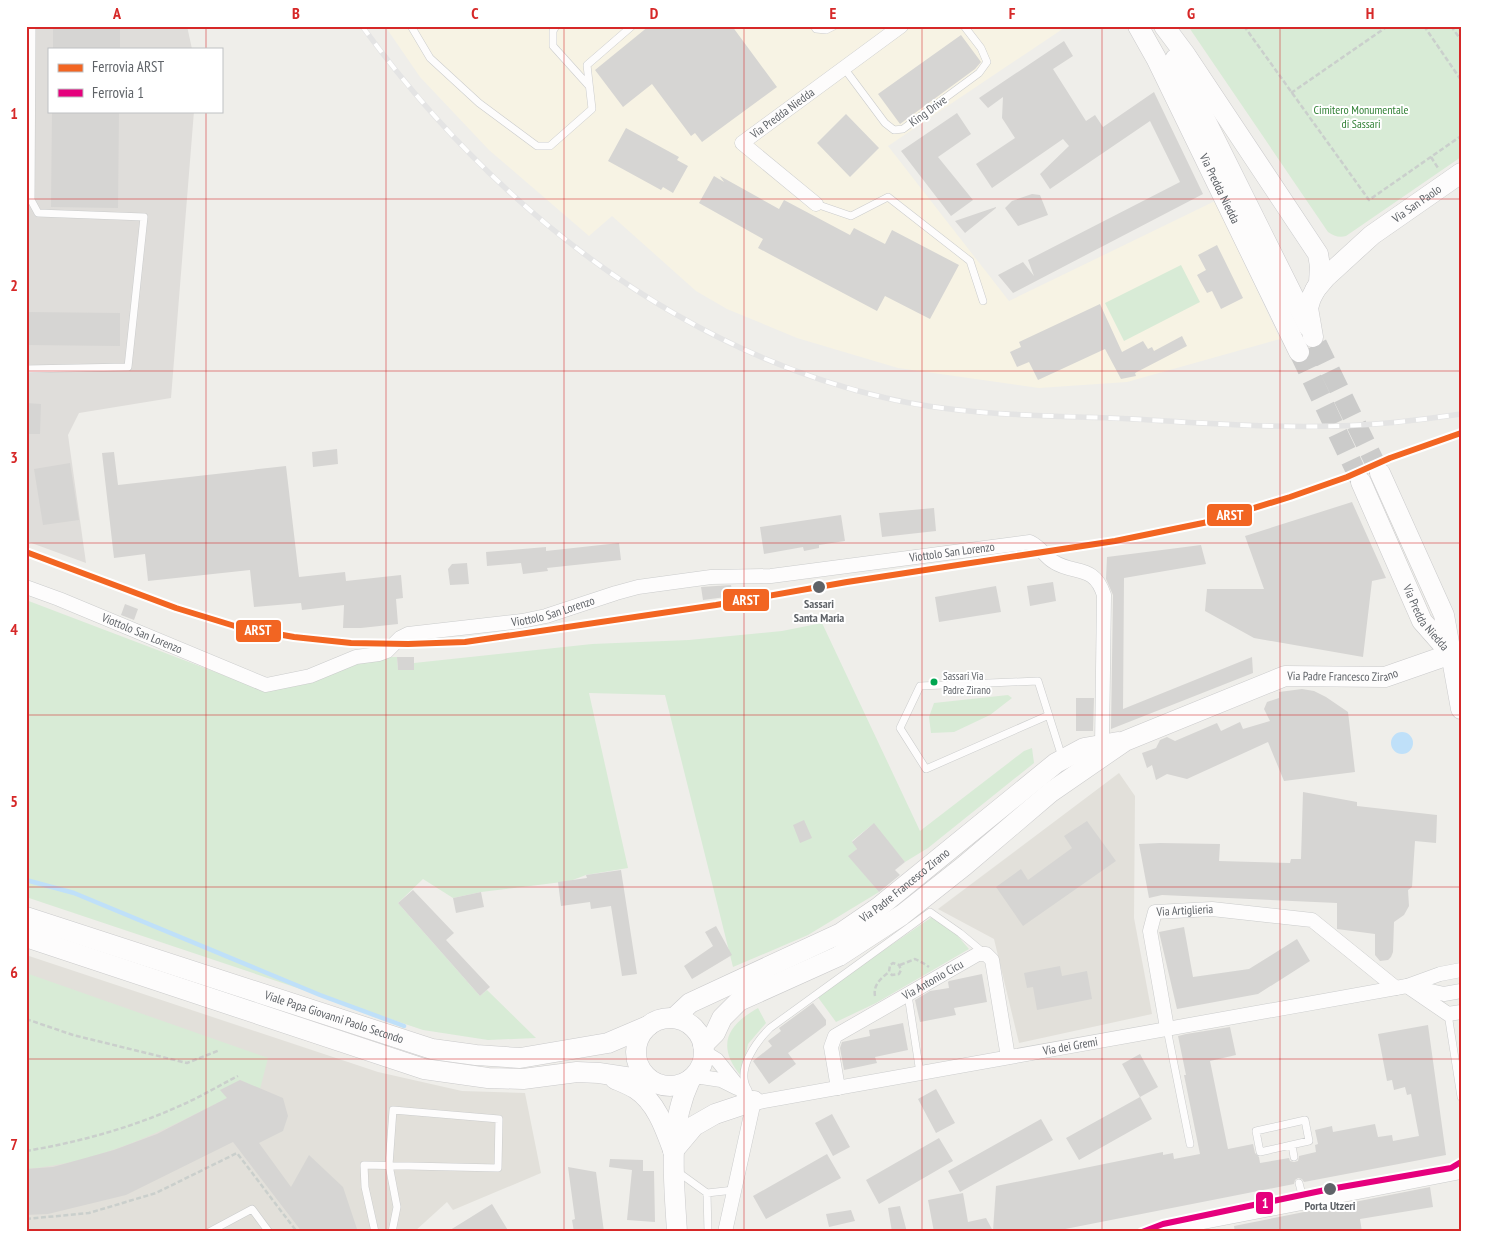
<svg xmlns="http://www.w3.org/2000/svg" width="1487" height="1258" viewBox="0 0 1487 1258" font-family="'PT Sans Narrow',sans-serif">
<style>
.commercial{fill:#f7f3e4}
.industrial{fill:#dfddda}
.education{fill:#e2e0da}
.green{fill:#d8ebd6}
.water{fill:#bfe0f9}
.lines{fill:none;stroke-linecap:round;stroke-linejoin:round}
.stream{stroke:#bfe0f9;stroke-width:4.5}
.building{fill:#d6d5d3}
.secondary-tunnel{stroke:#cbcbca;stroke-width:20;stroke-dasharray:20 10;stroke-linecap:butt}
.service-casing{stroke:#cbcccc;stroke-width:8}
.minor-casing{stroke:#cbcccc;stroke-width:15}
.secondary-casing{stroke:#cacacb;stroke-width:21}
.path{stroke:#cacfcc;stroke-width:2.5;stroke-dasharray:5 2.5;stroke-linecap:butt}
.service{stroke:#fdfcfc;stroke-width:7}
.minor{stroke:#fdfcfc;stroke-width:14}
.secondary{stroke:#fdfcfc;stroke-width:20}
.rail-casing{stroke:#e4e4e4;stroke-width:5.5}
.rail{stroke:#fff;stroke-width:4;stroke-dasharray:11;stroke-linecap:butt}
.rail-1-casing{stroke:#fff;stroke-width:10}
.rail-2-casing{stroke:#fff;stroke-width:10}
.rail-1{stroke:#f26522;stroke-width:6}
.rail-2{stroke:#e5007d;stroke-width:6}
.grid{fill:none;stroke:#d62828;stroke-width:1;stroke-opacity:0.55}
.stop-dot{fill:#5f6368;stroke:#fff;stroke-width:2}
.bus-dot{fill:#00a651;stroke:#fff;stroke-width:2}
.labels{text-anchor:middle;stroke-width:4;stroke-linejoin:round;paint-order:stroke}
.bus-label{font-size:11px;fill:#5f6368;stroke:#fff;text-anchor:start}
.park-label{font-size:12px;fill:#348238;stroke:#fff}
.street-label{font-size:12px;fill:#5f6368;stroke:#fff}
.stop-label{font-size:12px;font-weight:bold;fill:#5f6368;stroke:#fff}
.line-badge{stroke:#fff;stroke-width:2}
.badge-label{font-size:14px;text-anchor:middle;font-weight:bold;fill:#fff}
.neatline{fill:none;stroke:#d62828;stroke-width:2}
.grid-label{font-size:16px;text-anchor:middle;font-weight:bold;fill:#d62828}
</style>
<rect width="100%" height="100%" fill="#efeeea"/>
<path class="commercial" d="M 385,26 L 1067,26 L 888,146 L 1009,301 L 1215,201 L 1280,339 L 1127,382 L 1039,388 L 898,368 L 797,338 L 727,309 L 696,291 L 612,216 L 589,236 L 489,150 L 420,77 Z"/>
<path class="industrial" d="M 26,26 L 187,26 L 192,49 L 49,49 L 49,111 L 194,111 L 171,398 L 79,413 L 68,435 L 86,563 L 26,541 Z"/>
<path class="education" d="M 1119,773 L 1135,796 L 1134,918 L 1152,1014 L 1019,1043 L 994,939 L 938,909 Z
M 26,955 L 378,1072 L 462,1091 L 525,1093 L 541,1173 L 453,1210 L 447,1202 L 414,1232 L 26,1232 Z"/>
<path class="green" d="M 1188,26 L 1461,26 L 1461,157 L 1346,236 C 1339,238 1334,236 1328,232 Z
M 1181,265 L 1200,302 L 1124,341 L 1105,303 Z
M 26,600 L 265,691 L 305,684 L 356,657 L 397,657 L 398,670 L 413,670 L 414,663 L 592,644 L 689,640 L 782,631 L 822,623 L 920,831 L 1024,751 L 1032,748 L 1034,763 L 928,848 L 905,862 L 873,824 L 852,841 L 857,849 L 849,856 L 879,892 L 808,935 L 733,967 L 665,695 L 589,693 L 628,868 L 586,875 L 570,881 L 481,892 L 453,898 L 423,879 L 398,903 L 480,996 L 487,990 L 536,1038 L 488,1040 L 423,1030 L 26,897 Z
M 1008,695 L 1012,698 L 990,715 L 954,732 L 931,733 L 929,717 L 934,703 Z
M 932,917 L 956,934 L 969,949 L 876,1003 L 836,1022 L 817,996 Z
M 26,973 L 268,1058 L 260,1089 L 240,1080 L 221,1090 L 227,1098 C 162,1131 100,1163 26,1169 Z
M 758,1008 L 766,1023 L 748,1044 L 741,1076 C 716,1046 727,1025 758,1008 Z"/>
<path class="water" d="M1391 743a11 11 0 1 1 22 0a11 11 0 1 1-22 0Z"/>
<g class="lines">
<path class="stream" d="M 26,880 L 74,893 L 320,995 L 404,1026"/>
</g>
<path class="building" d="M 53,26 L 120,26 L 120,49 L 53,49 Z
M 649,26 L 732,26 L 777,87 L 702,142 L 695,133 L 691,136 L 652,84 L 623,107 L 595,70 Z
M 961,35 L 981,62 L 975,69 L 900,124 L 878,94 Z
M 1064,41 L 1073,56 L 1053,69 L 1086,121 L 1095,115 L 1103,127 L 1154,92 L 1203,194 L 1013,293 L 998,275 L 1023,262 L 1034,276 L 1028,260 L 1180,182 L 1150,121 L 1050,189 L 1040,174 L 1069,146 L 1063,139 L 992,188 L 976,164 L 1015,138 L 1002,118 L 1003,97 L 988,108 L 979,98 Z
M 52,111 L 119,111 L 118,208 L 51,207 Z
M 957,113 L 971,134 L 938,157 L 973,200 L 951,216 L 901,151 Z
M 846,114 L 879,148 L 850,177 L 817,143 Z
M 626,128 L 679,157 L 677,160 L 688,166 L 673,193 L 663,187 L 661,190 L 608,161 Z
M 714,176 L 724,182 L 720,176 L 779,209 L 784,200 L 850,235 L 854,228 L 885,244 L 892,230 L 959,265 L 930,319 L 885,296 L 877,311 L 758,248 L 763,239 L 699,203 Z
M 1032,194 L 1040,195 L 1048,215 L 1018,226 L 1005,208 L 1012,201 Z
M 996,207 L 996,208 L 965,233 L 955,221 Z
M 1217,245 L 1243,298 L 1221,309 L 1212,291 L 1207,293 L 1197,275 L 1206,270 L 1198,255 Z
M 1100,304 L 1122,352 L 1143,341 L 1148,349 L 1152,347 L 1154,351 L 1182,336 L 1187,346 L 1135,373 L 1136,376 L 1121,379 L 1105,349 L 1038,380 L 1029,362 L 1017,367 L 1010,352 L 1021,347 L 1019,342 Z
M 26,312 L 120,313 L 120,346 L 26,345 Z
M 26,403 L 41,404 L 40,434 L 26,434 Z
M 337,449 L 338,464 L 313,467 L 312,452 Z
M 114,452 L 118,485 L 286,466 L 299,577 L 345,572 L 346,581 L 401,575 L 403,598 L 396,599 L 398,624 L 361,628 L 343,628 L 344,605 L 302,610 L 301,603 L 254,607 L 250,570 L 148,581 L 145,554 L 114,558 L 102,453 Z
M 70,463 L 79,520 L 43,525 L 34,469 Z
M 1352,502 L 1386,578 L 1372,581 L 1363,657 L 1254,638 L 1205,611 L 1207,589 L 1264,589 L 1245,536 Z
M 934,508 L 936,531 L 882,537 L 879,513 Z
M 841,515 L 845,541 L 819,545 L 819,548 L 804,551 L 803,547 L 764,554 L 760,527 Z
M 619,543 L 621,560 L 547,568 L 548,571 L 523,574 L 521,563 L 487,566 L 486,552 L 546,547 L 546,551 Z
M 1201,545 L 1206,564 L 1124,578 L 1123,709 L 1252,657 L 1253,673 L 1111,729 L 1113,595 L 1106,579 L 1107,557 Z
M 467,563 L 469,584 L 450,585 L 448,569 L 452,564 Z
M 1053,582 L 1056,601 L 1030,606 L 1027,586 Z
M 731,585 L 733,596 L 703,600 L 701,587 Z
M 996,586 L 1001,612 L 939,622 L 935,597 Z
M 125,604 L 138,609 L 134,620 L 121,615 Z
M 397,657 L 414,657 L 414,670 L 398,670 Z
M 1302,689 L 1314,691 L 1326,697 L 1348,712 L 1355,772 L 1284,781 L 1268,742 L 1187,779 L 1167,774 L 1156,780 L 1152,765 L 1147,768 L 1142,753 L 1156,748 L 1160,740 L 1167,737 L 1175,741 L 1217,723 L 1221,731 L 1240,722 L 1243,729 L 1270,721 L 1264,709 L 1267,702 L 1279,698 L 1279,692 Z
M 1076,698 L 1094,698 L 1093,731 L 1076,731 Z
M 1303,792 L 1357,802 L 1357,806 L 1437,815 L 1436,843 L 1415,841 L 1412,887 L 1408,890 L 1409,906 L 1404,915 L 1394,922 L 1393,952 L 1391,957 L 1388,960 L 1380,961 L 1375,955 L 1375,934 L 1337,929 L 1337,903 L 1162,895 L 1149,898 L 1139,844 L 1160,843 L 1220,844 L 1219,861 L 1290,863 L 1291,859 L 1301,859 Z
M 804,820 L 812,838 L 800,843 L 793,825 Z
M 1087,821 L 1116,861 L 1023,926 L 996,887 L 1021,869 L 1028,880 L 1072,848 L 1064,836 Z
M 874,823 L 905,862 L 895,870 L 900,875 L 879,892 L 848,856 L 857,849 L 852,842 Z
M 621,870 L 637,974 L 622,976 L 611,906 L 591,909 L 590,902 L 561,906 L 558,882 L 587,878 L 586,875 Z
M 413,890 L 454,933 L 446,940 L 490,987 L 480,996 L 398,903 Z
M 481,892 L 484,907 L 456,913 L 453,898 Z
M 716,926 L 732,955 L 692,979 L 684,966 L 713,946 L 705,932 Z
M 1184,927 L 1193,977 L 1249,969 L 1297,939 L 1310,961 L 1258,994 L 1177,1009 L 1159,932 Z
M 1060,966 L 1062,976 L 1087,971 L 1092,999 L 1037,1010 L 1033,987 L 1027,988 L 1024,973 Z
M 982,974 L 987,1002 L 954,1008 L 956,1015 L 920,1022 L 915,1000 L 930,991 L 949,988 L 948,982 L 949,981 Z
M 813,1003 L 826,1020 L 826,1025 L 788,1053 L 796,1064 L 769,1084 L 753,1061 L 772,1046 L 768,1041 L 781,1031 L 779,1028 Z
M 903,1023 L 908,1050 L 875,1057 L 877,1063 L 844,1070 L 840,1048 L 842,1042 L 870,1036 L 869,1030 Z
M 1428,1025 L 1446,1155 L 1304,1182 L 1302,1179 L 1298,1178 L 1295,1180 L 1294,1184 L 1050,1232 L 934,1232 L 928,1200 L 963,1193 L 968,1222 L 986,1218 L 993,1231 L 996,1186 L 1163,1152 L 1163,1155 L 1173,1153 L 1174,1159 L 1200,1154 L 1184,1075 L 1186,1075 L 1178,1036 L 1186,1034 L 1230,1027 L 1236,1055 L 1210,1061 L 1228,1149 L 1253,1144 L 1255,1153 L 1259,1157 L 1260,1163 L 1289,1158 L 1290,1161 L 1294,1162 L 1298,1161 L 1299,1156 L 1316,1152 L 1315,1145 L 1318,1144 L 1315,1130 L 1332,1126 L 1333,1132 L 1375,1124 L 1378,1137 L 1392,1135 L 1393,1141 L 1419,1136 L 1411,1094 L 1407,1095 L 1405,1087 L 1394,1090 L 1392,1080 L 1387,1081 L 1378,1034 Z
M 1140,1054 L 1158,1087 L 1140,1097 L 1122,1064 Z
M 240,1080 L 283,1098 L 288,1116 L 283,1131 L 259,1143 L 291,1187 L 309,1155 L 343,1187 L 358,1232 L 302,1232 L 233,1142 L 126,1195 L 48,1214 L 26,1215 L 26,1169 L 53,1167 L 114,1150 L 157,1134 L 227,1098 L 220,1090 Z
M 936,1089 L 955,1123 L 936,1133 L 918,1099 Z
M 1140,1097 L 1152,1119 L 1079,1160 L 1066,1138 Z
M 832,1114 L 850,1147 L 833,1156 L 815,1123 Z
M 1041,1119 L 1053,1140 L 960,1192 L 948,1171 Z
M 939,1138 L 953,1161 L 879,1204 L 866,1180 Z
M 827,1154 L 841,1178 L 766,1219 L 753,1196 Z
M 610,1159 L 643,1160 L 643,1171 L 654,1171 L 655,1222 L 627,1220 L 632,1170 L 609,1167 Z
M 568,1167 L 596,1172 L 604,1232 L 574,1232 L 572,1220 L 575,1219 Z
M 1430,1187 L 1433,1207 L 1360,1219 L 1362,1232 L 1235,1232 L 1234,1226 Z
M 492,1204 L 509,1232 L 447,1232 Z
M 900,1206 L 907,1232 L 892,1232 L 888,1208 Z
M 851,1210 L 855,1221 L 829,1227 L 826,1214 Z"/>
<g class="lines">
<path class="secondary-tunnel" d="M 1317,344 L 1380,473
M 1299,352 L 1361,482"/>
<g class="service-casing">
<path id="service" d="M 411,26 L 430,58 L 479,103 L 537,146 L 550,146 L 592,109 L 587,65 L 632,26
M 556,26 L 553,31 L 553,46 L 589,86
M 814,26 L 816,29 L 826,30 L 834,26
M 844,68 L 885,123 L 894,130 L 903,129 L 979,73 L 987,62 L 981,48 L 964,26
M 816,204 L 851,216 L 888,197 L 970,261 L 983,301
M 26,369 L 128,367 L 144,217 L 38,213 L 31,200 L 32,26
M 1049,715 L 926,769 L 900,728 L 920,686 L 1038,681 L 1062,757
M 908,995 L 920,1073
M 1448,1014 L 1461,1097
M 1167,1029 L 1190,1144
M 748,1090 C 735,1070 756,1042 770,1028 L 930,912 L 960,933 L 984,953
M 1305,1120 L 1309,1141 L 1260,1152 L 1256,1131 Z
M 1292,1145 L 1294,1157
M 678,1172 L 707,1193 L 708,1232
M 1299,1183 L 1304,1202
M 707,1193 L 734,1190
M 209,1232 L 252,1209 L 269,1232
M 375,1232 L 365,1187 L 364,1165 L 498,1168 L 499,1119 L 393,1110 L 389,1165 L 397,1207 L 392,1232"/>
</g>
<g class="minor-casing">
<g id="minor">
<path id="s1" d="M 816,204 L 742,143 L 901,26"/>
<path id="s2" d="M 26,587 L 59,599 L 266,685 L 310,676 L 356,657 L 379,654 L 387,651 L 400,638 L 408,634 L 522,621 L 546,616 L 616,593 L 638,587 L 711,577 L 771,576 L 1030,542 C 1041,547 1045,557 1054,562 C 1075,575 1094,564 1104,595 L 1102,745"/>
<path d="M 1407,986 L 1448,1014 L 1461,1012"/>
<path d="M 1413,987 L 1444,994 L 1461,991"/>
<path id="s3" d="M 1167,1028 L 1150,931 L 1155,912 L 1212,909 L 1312,920 L 1396,988"/>
<path id="s4" d="M 704,1052 L 717,1060 L 745,1095 L 759,1102 L 1407,986 L 1440,974 L 1461,970"/>
<path d="M 695,1076 L 721,1080 L 737,1088"/>
<path id="s5" d="M 838,1088 L 831,1047 L 835,1036 L 978,954 L 986,954 L 992,960 L 1008,1057"/>
<path d="M 725,1232 L 754,1101"/>
<path d="M 1152,1232 L 1461,1172"/>
</g>
</g>
<g class="secondary-casing">
<g id="secondary">
<path id="s6" d="M 1138,26 L 1156,58 L 1299,352"/>
<path d="M 1164,26 L 1185,54 L 1318,254 L 1320,266 L 1319,283 L 1311,298 L 1308,308 L 1313,337"/>
<path d="M 1175,59 L 1308,326"/>
<path id="s7" d="M 1315,290 L 1326,277 L 1372,235 L 1461,173"/>
<path d="M 1380,473 L 1444,615 L 1461,709"/>
<path id="s8" d="M 1361,482 L 1422,621 L 1451,654"/>
<path id="s9" d="M 26,917 L 432,1049 L 476,1055 L 520,1058 L 608,1043 L 648,1026"/>
<path d="M 26,937 L 424,1069 L 488,1078 L 523,1079 L 577,1072 L 599,1073 L 632,1078 L 643,1074"/>
<circle cx="670" cy="1052" r="34"/>
<path id="s10" d="M 674,1018 L 690,1003 L 841,933 L 879,907 L 1056,763 L 1084,748 L 1118,742"/>
<path id="s11" d="M 703,1045 L 715,1033 L 722,1018 L 739,1001 L 839,956 L 902,915 L 964,866 L 1051,792 L 1125,741 L 1285,676 L 1385,677 L 1451,654"/>
<path d="M 615,1079 C 622,1082 630,1085 636,1089 C 656,1102 665,1128 673,1150"/>
<path d="M 673,1151 L 694,1126 L 715,1114 L 754,1101"/>
<path d="M 677,1232 C 674,1179 667,1129 690,1080"/>
</g>
</g>
<path class="path" d="M 1244,26 L 1369,200 L 1461,136
M 1424,26 L 1461,80
M 1451,26 L 1461,40
M 1291,93 L 1388,26
M 1431,157 L 1438,168
M 900,965 L 915,959 L 923,963 L 929,967
M 875,996 C 873,985 881,978 889,972 L 890,965 L 893,963 L 899,965 L 901,970 L 899,974 L 892,975 L 889,972
M 26,1019 L 73,1035 L 187,1063 L 220,1050
M 26,1151 C 80,1142 134,1127 184,1104 C 202,1096 220,1085 238,1076
M 26,1219 L 89,1213 L 156,1193 L 237,1153 L 297,1232"/>
<use href="#service" class="service"/>
<use href="#minor" class="minor"/>
<use href="#secondary" class="secondary"/>
<g class="rail-casing">
<path id="rail" d="M 362,26 C 490,202 671,348 886,398 C 967,417 1051,415 1133,419 C 1201,423 1270,428 1337,426 C 1379,425 1420,420 1461,414"/>
</g>
<use href="#rail" class="rail"/>
<g class="rail-1-casing">
<path id="rail-1" d="M 26,552 L 176,608 L 238,627 L 294,637 L 351,643 L 408,644 L 465,642 L 716,605 L 847,582 L 1115,541 L 1208,522 L 1290,497 L 1347,477 L 1390,458 L 1461,433"/>
</g>
<g class="rail-2-casing">
<path id="rail-2" d="M 1142,1232 L 1163,1224 L 1330,1189 L 1451,1168 L 1461,1162"/>
</g>
<use href="#rail-1" class="rail-1"/>
<use href="#rail-2" class="rail-2"/>
</g>
<path class="grid" d="M 206,26 L 206,49M 386,26 L 386,1232M 564,26 L 564,1232M 744,26 L 744,1232M 922,26 L 922,1232M 1102,26 L 1102,1232M 1280,26 L 1280,1232M 206,111 L 206,1232M 26,199 L 1461,199M 26,371 L 1461,371M 26,543 L 1461,543M 26,715 L 1461,715M 26,887 L 1461,887M 26,1059 L 1461,1059"/>
<g class="stop-dot">
<circle cx="819" cy="587" r="7"/>
<circle cx="1330" cy="1189" r="7"/>
</g>
<circle class="bus-dot" cx="934" cy="682" r="4.5"/>
<g class="labels">
<g class="bus-label">
<text x="943" y="680">Sassari Via<tspan x="943" dy="14">Padre Zirano</tspan></text>
</g>
<g class="park-label">
<text x="1361" y="114">Cimitero Monumentale<tspan x="1361" dy="14">di Sassari</tspan></text>
</g>
<g class="street-label">
<text transform="translate(928 111) rotate(-36)" y="4">King Drive</text>
<text dy="4" stroke="none"><textPath href="#s1" startOffset="146">Via Predda Niedda</textPath></text>
<text dy="4" stroke="none"><textPath href="#s6" startOffset="182">Via Predda Niedda</textPath></text>
<text dy="4" stroke="none"><textPath href="#s7" startOffset="134">Via San Paolo</textPath></text>
<text dy="4" stroke="none"><textPath href="#s2" startOffset="965">Viottolo San Lorenzo</textPath></text>
<text dy="4" stroke="none"><textPath href="#s2" startOffset="560">Viottolo San Lorenzo</textPath></text>
<text dy="4" stroke="none"><textPath href="#s8" startOffset="151">Via Predda Niedda</textPath></text>
<text dy="4" stroke="none"><textPath href="#s2" startOffset="125">Viottolo San Lorenzo</textPath></text>
<text dy="4" stroke="none"><textPath href="#s11" startOffset="756">Via Padre Francesco Zirano</textPath></text>
<text dy="4" stroke="none"><textPath href="#s10" startOffset="268">Via Padre Francesco Zirano</textPath></text>
<text dy="4" stroke="none"><textPath href="#s3" startOffset="148">Via Artiglieria</textPath></text>
<text dy="4" stroke="none"><textPath href="#s5" startOffset="166">Via Antonio Cicu</textPath></text>
<text dy="4" stroke="none"><textPath href="#s9" startOffset="324">Viale Papa Giovanni Paolo Secondo</textPath></text>
<text dy="4" stroke="none"><textPath href="#s4" startOffset="392">Via dei Gremi</textPath></text>
</g>
<g class="stop-label">
<text x="819" y="608">Sassari<tspan x="819" dy="14">Santa Maria</tspan></text>
<text x="1330" y="1210">Porta Utzeri</text>
</g>
</g>
<g class="line-badge">
<rect x="1206" y="503" width="47" height="24" rx="5" fill="#f26522"/>
<rect x="722" y="588" width="48" height="24" rx="5" fill="#f26522"/>
<rect x="235" y="619" width="47" height="24" rx="5" fill="#f26522"/>
<rect x="1255" y="1191" width="19" height="24" rx="5" fill="#e5007d"/>
</g>
<g class="badge-label">
<text x="1230" y="520">ARST</text>
<text x="746" y="605">ARST</text>
<text x="258" y="635">ARST</text>
<text x="1265" y="1208">1</text>
</g>
<rect width="1487" height="1258" fill="none" stroke="#ffffff" stroke-width="55"/>
<rect x="48" y="48" width="175" height="65" fill="#ffffff" stroke="#bfc1c3"/>
<rect x="58" y="64" width="25" height="8" fill="#f26522" stroke="#bfc1c3"/>
<text x="92" y="72" font-size="15" fill="#5f6368">Ferrovia ARST</text>
<rect x="58" y="89" width="25" height="8" fill="#e5007d" stroke="#bfc1c3"/>
<text x="92" y="98" font-size="15" fill="#5f6368">Ferrovia 1</text>
<rect x="28" y="28" width="1432" height="1202" class="neatline"/>
<g class="grid-label">
<text x="117" y="19">A</text>
<text x="296" y="19">B</text>
<text x="475" y="19">C</text>
<text x="654" y="19">D</text>
<text x="833" y="19">E</text>
<text x="1012" y="19">F</text>
<text x="1191" y="19">G</text>
<text x="1370" y="19">H</text>
<text x="14" y="119">1</text>
<text x="14" y="291">2</text>
<text x="14" y="463">3</text>
<text x="14" y="635">4</text>
<text x="14" y="807">5</text>
<text x="14" y="978">6</text>
<text x="14" y="1150">7</text>
</g>
</svg>
